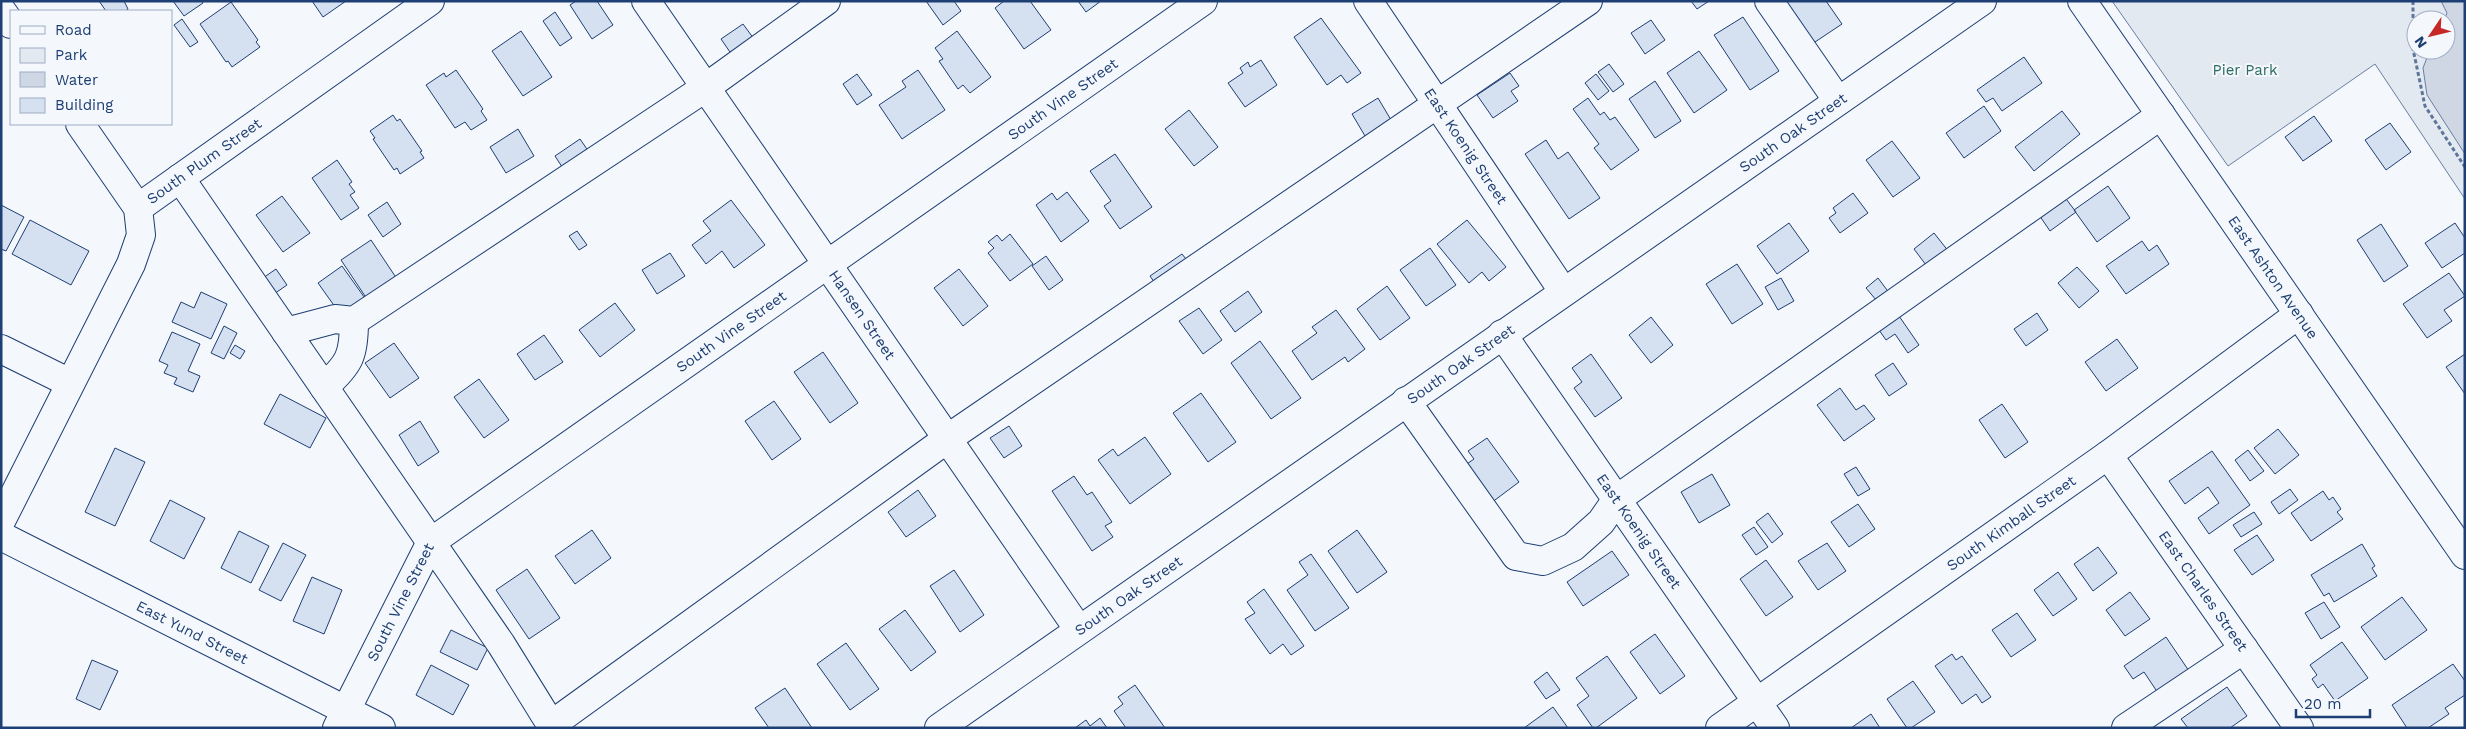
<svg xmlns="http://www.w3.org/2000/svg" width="2466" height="729" viewBox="0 0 2466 729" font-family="'Work Sans',sans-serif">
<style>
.green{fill:#e3e9f0;stroke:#687fa3;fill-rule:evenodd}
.water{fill:#cfd7e4;stroke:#687fa3}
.building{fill:#d5e0f0;stroke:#1d3f73}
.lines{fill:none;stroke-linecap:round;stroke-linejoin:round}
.minor-casing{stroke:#1d3f73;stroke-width:30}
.path{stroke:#5e769c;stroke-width:3;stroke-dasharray:4 2.5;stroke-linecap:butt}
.minor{stroke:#f4f7fb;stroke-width:28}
.labels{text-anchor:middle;stroke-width:4;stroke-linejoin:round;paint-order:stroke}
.park-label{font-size:15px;fill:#2c6c60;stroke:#f4f7fb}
.street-label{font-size:15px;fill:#1d3f73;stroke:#f4f7fb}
</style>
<rect width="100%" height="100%" fill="#f4f7fb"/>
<path class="green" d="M 2112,1 L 2465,1 L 2465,199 L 2375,64 L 2228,166 ZM 2416,20 L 2446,20 L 2446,50 L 2416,50 Z"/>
<path class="water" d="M 2441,1 L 2465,1 L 2465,154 L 2427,95 L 2423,68 L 2430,50 L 2446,50 L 2446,20 L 2444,20 L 2447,13 Z"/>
<path class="building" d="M 99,1 L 124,1 L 128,9 L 125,11 L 106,11 Z
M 173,1 L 202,1 L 203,3 L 184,16 Z
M 312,1 L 346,1 L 323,17 Z
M 576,1 L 597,1 L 613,25 L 592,39 L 570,5 Z
M 926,1 L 954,1 L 961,11 L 943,25 Z
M 1004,1 L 1030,1 L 1051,30 L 1024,49 L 995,8 Z
M 1078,1 L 1101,1 L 1086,12 Z
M 1691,1 L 1709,1 L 1697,9 Z
M 1774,1 L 1826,1 L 1842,24 L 1809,46 Z
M 231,2 L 258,40 L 256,42 L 260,47 L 232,67 L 228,61 L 226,62 L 200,24 Z
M 555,12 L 572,38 L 560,46 L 543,21 Z
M 1743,17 L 1779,71 L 1750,90 L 1714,35 Z
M 1321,18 L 1361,73 L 1347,83 L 1341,75 L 1327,85 L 1294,37 Z
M 182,19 L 198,42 L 190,47 L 174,25 Z
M 1651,20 L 1665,40 L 1645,54 L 1631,33 Z
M 743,24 L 754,39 L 732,55 L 721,39 Z
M 521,31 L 552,77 L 523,96 L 492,51 Z
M 957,31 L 991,77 L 970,93 L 963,85 L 958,89 L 939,61 L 943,59 L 935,48 Z
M 1699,51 L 1727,90 L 1694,113 L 1667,73 Z
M 2024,57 L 2042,83 L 2002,111 L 1993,98 L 1986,102 L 1977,90 Z
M 1261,60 L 1277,85 L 1245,107 L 1228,83 L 1243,73 L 1240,68 L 1248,62 L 1250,67 Z
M 1609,64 L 1624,84 L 1613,92 L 1598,72 Z
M 456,70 L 483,109 L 481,111 L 487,120 L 471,130 L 465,122 L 455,128 L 426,85 L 444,73 L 446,77 Z
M 918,70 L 945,110 L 902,139 L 879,105 L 906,87 L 902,81 Z
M 1510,73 L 1519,86 L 1511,91 L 1518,101 L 1493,118 L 1477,95 Z
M 857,74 L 872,95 L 857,105 L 843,84 Z
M 1596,74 L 1609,91 L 1598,100 L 1585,83 Z
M 1655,81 L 1681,121 L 1655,138 L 1629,99 Z
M 1378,98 L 1394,125 L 1368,141 L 1352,114 Z
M 1588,98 L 1600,115 L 1604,112 L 1610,120 L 1615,117 L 1639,150 L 1611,170 L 1594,148 L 1599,144 L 1573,109 Z
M 1984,106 L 2001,131 L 1964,158 L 1946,133 Z
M 1189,110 L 1218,147 L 1194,166 L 1165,129 Z
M 2062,111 L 2080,134 L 2034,171 L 2015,147 Z
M 393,115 L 397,121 L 400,119 L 422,151 L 420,152 L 424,158 L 400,174 L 397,168 L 394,170 L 373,139 L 375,138 L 370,131 Z
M 2314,116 L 2332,141 L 2303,161 L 2285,137 Z
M 2390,123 L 2411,152 L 2386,170 L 2365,140 Z
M 518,129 L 534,156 L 506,173 L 490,147 Z
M 580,139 L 591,155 L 566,173 L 555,156 Z
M 1546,140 L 1558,159 L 1568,152 L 1600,198 L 1569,219 L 1525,154 Z
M 1892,141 L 1920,178 L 1893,197 L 1866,160 Z
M 1115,154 L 1152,207 L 1120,229 L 1104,206 L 1111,201 L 1090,171 Z
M 337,160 L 352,182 L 349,184 L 355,192 L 350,195 L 359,208 L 341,220 L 312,178 Z
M 2108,186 L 2130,218 L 2097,242 L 2074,210 Z
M 2060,191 L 2076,212 L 2050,231 L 2035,209 Z
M 1067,192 L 1089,221 L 1061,242 L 1036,205 L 1052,193 L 1057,200 Z
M 1853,193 L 1868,213 L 1840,233 L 1829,218 L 1836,213 L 1833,208 Z
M 282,196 L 310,233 L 283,252 L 256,215 Z
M 731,200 L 765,245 L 734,268 L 722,251 L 706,264 L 692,245 L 711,231 L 703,221 Z
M 387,202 L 401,224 L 383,237 L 368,215 Z
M 1,205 L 24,217 L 6,251 L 1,249 Z
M 30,220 L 89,251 L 71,285 L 12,254 Z
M 1467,220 L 1506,267 L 1489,281 L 1482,272 L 1469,283 L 1437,244 Z
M 1789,223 L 1809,251 L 1777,274 L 1757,246 Z
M 2455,223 L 2465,238 L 2465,253 L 2442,268 L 2425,243 Z
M 2381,224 L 2408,266 L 2384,282 L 2357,240 Z
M 577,231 L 587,245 L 579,250 L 569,236 Z
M 1934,233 L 1953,257 L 1932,273 L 1914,249 Z
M 1010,234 L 1033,264 L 1010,281 L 988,253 L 994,248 L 988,242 L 997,235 L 1002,241 Z
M 371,240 L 399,282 L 369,302 L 341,260 Z
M 2142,241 L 2149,251 L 2157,245 L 2169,264 L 2126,294 L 2106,266 Z
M 1430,248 L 1456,285 L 1426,306 L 1400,270 Z
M 670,253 L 685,276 L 657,294 L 642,270 Z
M 1182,254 L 1186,259 L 1191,255 L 1197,263 L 1161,292 L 1150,276 Z
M 1046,256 L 1063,280 L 1049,290 L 1032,266 Z
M 1737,264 L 1763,304 L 1732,324 L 1706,284 Z
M 342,266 L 367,301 L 343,318 L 318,283 Z
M 2077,267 L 2099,291 L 2079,308 L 2058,283 Z
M 276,269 L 287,285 L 274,294 L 263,278 Z
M 959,269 L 988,306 L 963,326 L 934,288 Z
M 2449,273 L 2465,296 L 2444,310 L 2452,321 L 2427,338 L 2403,304 Z
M 1781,278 L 1794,301 L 1778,310 L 1765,287 Z
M 1878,278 L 1893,298 L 1882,307 L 1866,288 Z
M 1387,286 L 1410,318 L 1380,340 L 1357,309 Z
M 1248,291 L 1262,312 L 1235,332 L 1220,311 Z
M 201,292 L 227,304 L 211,339 L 172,322 L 181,302 L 194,308 Z
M 615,303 L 635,330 L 600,357 L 579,330 Z
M 1199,308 L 1222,340 L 1203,354 L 1179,321 Z
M 1336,310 L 1365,349 L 1348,362 L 1345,357 L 1312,380 L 1292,351 L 1317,333 L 1312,327 Z
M 2037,313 L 2048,330 L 2026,346 L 2014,329 Z
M 1899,316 L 1919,345 L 1908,353 L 1895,334 L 1886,340 L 1879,330 Z
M 1651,317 L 1673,345 L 1651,363 L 1629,335 Z
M 224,326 L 237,333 L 224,359 L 211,353 Z
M 172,332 L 200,344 L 188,371 L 200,376 L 193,392 L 174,384 L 177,378 L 164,373 L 168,365 L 159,361 Z
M 544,335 L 563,362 L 535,380 L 517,354 Z
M 2117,339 L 2138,368 L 2106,391 L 2085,362 Z
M 1260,341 L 1301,398 L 1271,419 L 1231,363 Z
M 394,343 L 419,378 L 390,398 L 365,363 Z
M 235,345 L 245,351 L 240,359 L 230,353 Z
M 823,352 L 858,403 L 830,423 L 794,372 Z
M 1591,354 L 1622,398 L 1595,417 L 1574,388 L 1582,382 L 1572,368 Z
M 2465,354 L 2465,394 L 2446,367 Z
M 1893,363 L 1907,384 L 1889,396 L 1875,375 Z
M 479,379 L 509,420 L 484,438 L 454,397 Z
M 1840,388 L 1856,410 L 1864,405 L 1875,419 L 1844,441 L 1817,405 Z
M 1201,393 L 1236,442 L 1208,462 L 1173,413 Z
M 280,394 L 326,418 L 310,448 L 264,424 Z
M 774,401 L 801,439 L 772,460 L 745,421 Z
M 2002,404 L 2028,442 L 2005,458 L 1979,420 Z
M 420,421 L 439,452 L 418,466 L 399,435 Z
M 1009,426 L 1022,446 L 1004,458 L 990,438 Z
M 2278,429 L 2299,455 L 2275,474 L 2254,448 Z
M 1145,437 L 1171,474 L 1130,504 L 1098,460 L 1113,449 L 1118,456 Z
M 1487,438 L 1519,482 L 1491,503 L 1464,466 L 1474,459 L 1468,451 Z
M 115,448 L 145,462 L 115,526 L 85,512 Z
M 2248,450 L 2264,471 L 2250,481 L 2235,460 Z
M 2212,451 L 2250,505 L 2209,534 L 2198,518 L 2219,503 L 2208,487 L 2185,504 L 2169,481 Z
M 1856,467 L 1870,489 L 1858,496 L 1844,474 Z
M 1712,474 L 1730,505 L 1699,523 L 1681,492 Z
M 1074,476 L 1087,495 L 1092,492 L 1112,522 L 1105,526 L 1113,537 L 1092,551 L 1052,491 Z
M 2290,489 L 2298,500 L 2279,514 L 2271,502 Z
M 918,490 L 936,516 L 906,537 L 888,512 Z
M 2323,491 L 2329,500 L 2333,497 L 2341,509 L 2337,512 L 2343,519 L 2311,541 L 2291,513 Z
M 170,500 L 205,518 L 184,559 L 150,541 Z
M 1858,504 L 1875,529 L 1849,547 L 1831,522 Z
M 2254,512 L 2262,524 L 2241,537 L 2233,525 Z
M 1768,513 L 1783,534 L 1772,543 L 1756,522 Z
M 1754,527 L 1768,547 L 1756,555 L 1742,535 Z
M 592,530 L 611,558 L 575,584 L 555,556 Z
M 1357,530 L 1387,572 L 1357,593 L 1328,551 Z
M 239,531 L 269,546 L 251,583 L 221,568 Z
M 2257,535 L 2274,560 L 2252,575 L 2234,550 Z
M 283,543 L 306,555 L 281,601 L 259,590 Z
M 1827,543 L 1846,571 L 1818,590 L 1798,561 Z
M 2362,544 L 2375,566 L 2372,568 L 2377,576 L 2334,602 L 2329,593 L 2324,596 L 2311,575 Z
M 2098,547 L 2117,573 L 2093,591 L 2074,564 Z
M 1612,551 L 1629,575 L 1583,606 L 1567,582 Z
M 1311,554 L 1349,608 L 1315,631 L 1287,590 L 1308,575 L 1299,562 Z
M 1766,560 L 1793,597 L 1766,616 L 1740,579 Z
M 527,569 L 560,618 L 529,639 L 496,590 Z
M 954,570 L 984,615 L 960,632 L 930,586 Z
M 2058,572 L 2077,599 L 2053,616 L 2034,590 Z
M 312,577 L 342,590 L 324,634 L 293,621 Z
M 1264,589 L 1304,646 L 1291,655 L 1283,644 L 1270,654 L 1245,619 L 1255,613 L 1247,602 Z
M 2130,592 L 2150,619 L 2125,636 L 2106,610 Z
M 2402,597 L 2427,630 L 2385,660 L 2361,627 Z
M 2324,602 L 2340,627 L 2321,639 L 2305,613 Z
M 905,610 L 936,652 L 911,671 L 879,629 Z
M 2017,613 L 2036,640 L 2011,657 L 1992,630 Z
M 451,630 L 488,648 L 477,670 L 440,652 Z
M 1655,634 L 1685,676 L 1660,694 L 1630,652 Z
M 2166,637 L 2189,671 L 2158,693 L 2144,672 L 2133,679 L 2124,666 Z
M 2342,642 L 2368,678 L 2335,701 L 2323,684 L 2318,688 L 2312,679 L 2317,675 L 2310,665 Z
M 846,643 L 879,689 L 850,710 L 817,664 Z
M 1952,654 L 1956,660 L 1962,656 L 1991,697 L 1982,703 L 1976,694 L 1962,704 L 1935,666 Z
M 1607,656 L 1637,698 L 1596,728 L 1593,728 L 1577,705 L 1589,696 L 1576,678 Z
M 92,660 L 118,671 L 100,710 L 76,699 Z
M 2453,664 L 2465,681 L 2465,695 L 2445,708 L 2449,714 L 2428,728 L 2407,728 L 2392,705 Z
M 431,665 L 469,685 L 453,715 L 416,695 Z
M 1547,672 L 1560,690 L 1546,699 L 1534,682 Z
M 1913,681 L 1935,712 L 1911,728 L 1907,728 L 1887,699 Z
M 1135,685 L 1165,728 L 1126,728 L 1114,711 L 1123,704 L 1118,697 Z
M 2227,687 L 2247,716 L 2230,728 L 2188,728 L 2181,719 Z
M 785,688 L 812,728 L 769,728 L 755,708 Z
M 1553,707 L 1568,728 L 1524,728 Z
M 1871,714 L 1880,728 L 1851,728 Z
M 1100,718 L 1107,728 L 1075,728 L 1086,720 L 1090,726 Z"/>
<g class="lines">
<g class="minor-casing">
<g id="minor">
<path id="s1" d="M 646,1 L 1079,630"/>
<path id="s2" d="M 1368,1 L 1563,291"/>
<path d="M 1769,1 L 1838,101"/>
<path id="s3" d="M 2082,1 L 2465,555"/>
<path d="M 1,10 L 11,24"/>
<path d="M 180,178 L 501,644 L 553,728"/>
<path id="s4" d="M 138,208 L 430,1"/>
<path d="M 286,332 L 335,319 L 354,321 L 705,88 L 826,1"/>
<path id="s5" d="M 1502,334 L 1775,728"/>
<path d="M 1,349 L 70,383"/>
<path d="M 324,387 C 350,364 354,355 354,321"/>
<path d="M 1406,401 L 1516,556 L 1543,561 L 1573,547 L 1601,522 L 1617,499 L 2161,115"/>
<path id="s6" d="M 2108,455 L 2299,728"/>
<path d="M 1,521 L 131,264 L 141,235 L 138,208 L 80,124"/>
<path id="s7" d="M 1,536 L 381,728"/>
<path d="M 551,725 L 947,439 L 1588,1"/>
<path id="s8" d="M 337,728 L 431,542 L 1203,1"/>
<path id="s9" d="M 939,728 L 1982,1"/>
<path id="s10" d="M 1720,728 L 2108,455 L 2299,314"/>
<path d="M 2126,728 L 2244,649"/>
</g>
</g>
<path class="path" d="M 2413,1 L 2413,49 L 2425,106 L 2465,167"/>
<use href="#minor" class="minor"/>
</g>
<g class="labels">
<g class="park-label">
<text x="2245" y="75">Pier Park</text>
</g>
<g class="street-label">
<text dy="5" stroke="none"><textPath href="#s8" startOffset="980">South Vine Street</textPath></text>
<text dy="5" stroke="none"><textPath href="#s9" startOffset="1041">South Oak Street</textPath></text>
<text dy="5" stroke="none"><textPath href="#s2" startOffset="175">East Koenig Street</textPath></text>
<text dy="5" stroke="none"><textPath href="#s4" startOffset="81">South Plum Street</textPath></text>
<text dy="5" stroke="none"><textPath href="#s3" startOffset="336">East Ashton Avenue</textPath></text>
<text dy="5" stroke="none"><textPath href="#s1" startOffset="381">Hansen Street</textPath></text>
<text dy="5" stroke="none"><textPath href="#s8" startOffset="575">South Vine Street</textPath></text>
<text dy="5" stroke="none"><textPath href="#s9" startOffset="636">South Oak Street</textPath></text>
<text dy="5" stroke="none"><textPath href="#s10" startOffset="356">South Kimball Street</textPath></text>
<text dy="5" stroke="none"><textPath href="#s5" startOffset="240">East Koenig Street</textPath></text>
<text dy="5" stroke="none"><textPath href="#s6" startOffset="166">East Charles Street</textPath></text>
<text dy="5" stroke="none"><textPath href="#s9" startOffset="231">South Oak Street</textPath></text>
<text dy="5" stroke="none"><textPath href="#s8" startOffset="141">South Vine Street</textPath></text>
<text dy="5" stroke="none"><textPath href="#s7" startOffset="214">East Yund Street</textPath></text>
</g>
</g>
<rect width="2466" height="729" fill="none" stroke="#1d3f73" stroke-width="5"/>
<rect x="10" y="10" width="162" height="115" fill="#f4f7fb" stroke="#9eadc5"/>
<rect x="20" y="26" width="25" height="8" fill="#f4f7fb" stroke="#9eadc5"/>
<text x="55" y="35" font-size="15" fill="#1d3f73">Road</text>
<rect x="20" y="48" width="25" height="15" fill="#e3e9f0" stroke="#9eadc5"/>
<text x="55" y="60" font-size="15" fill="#1d3f73">Park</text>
<rect x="20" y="72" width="25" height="15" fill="#cfd7e4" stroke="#9eadc5"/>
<text x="55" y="85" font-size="15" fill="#1d3f73">Water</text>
<rect x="20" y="98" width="25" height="15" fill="#d5e0f0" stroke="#9eadc5"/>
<text x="55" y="110" font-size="15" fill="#1d3f73">Building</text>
<g transform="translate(2431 35) rotate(235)"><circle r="24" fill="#f4f7fb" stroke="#9eadc5"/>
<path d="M0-4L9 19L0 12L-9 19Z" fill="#c62828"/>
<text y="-8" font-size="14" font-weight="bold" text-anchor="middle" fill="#1d3f73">N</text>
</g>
<path d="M2296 709v8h74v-8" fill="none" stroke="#1d3f73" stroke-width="2.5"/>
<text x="2304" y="709" font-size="15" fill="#1d3f73" stroke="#f4f7fb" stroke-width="4" paint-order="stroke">20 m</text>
</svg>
